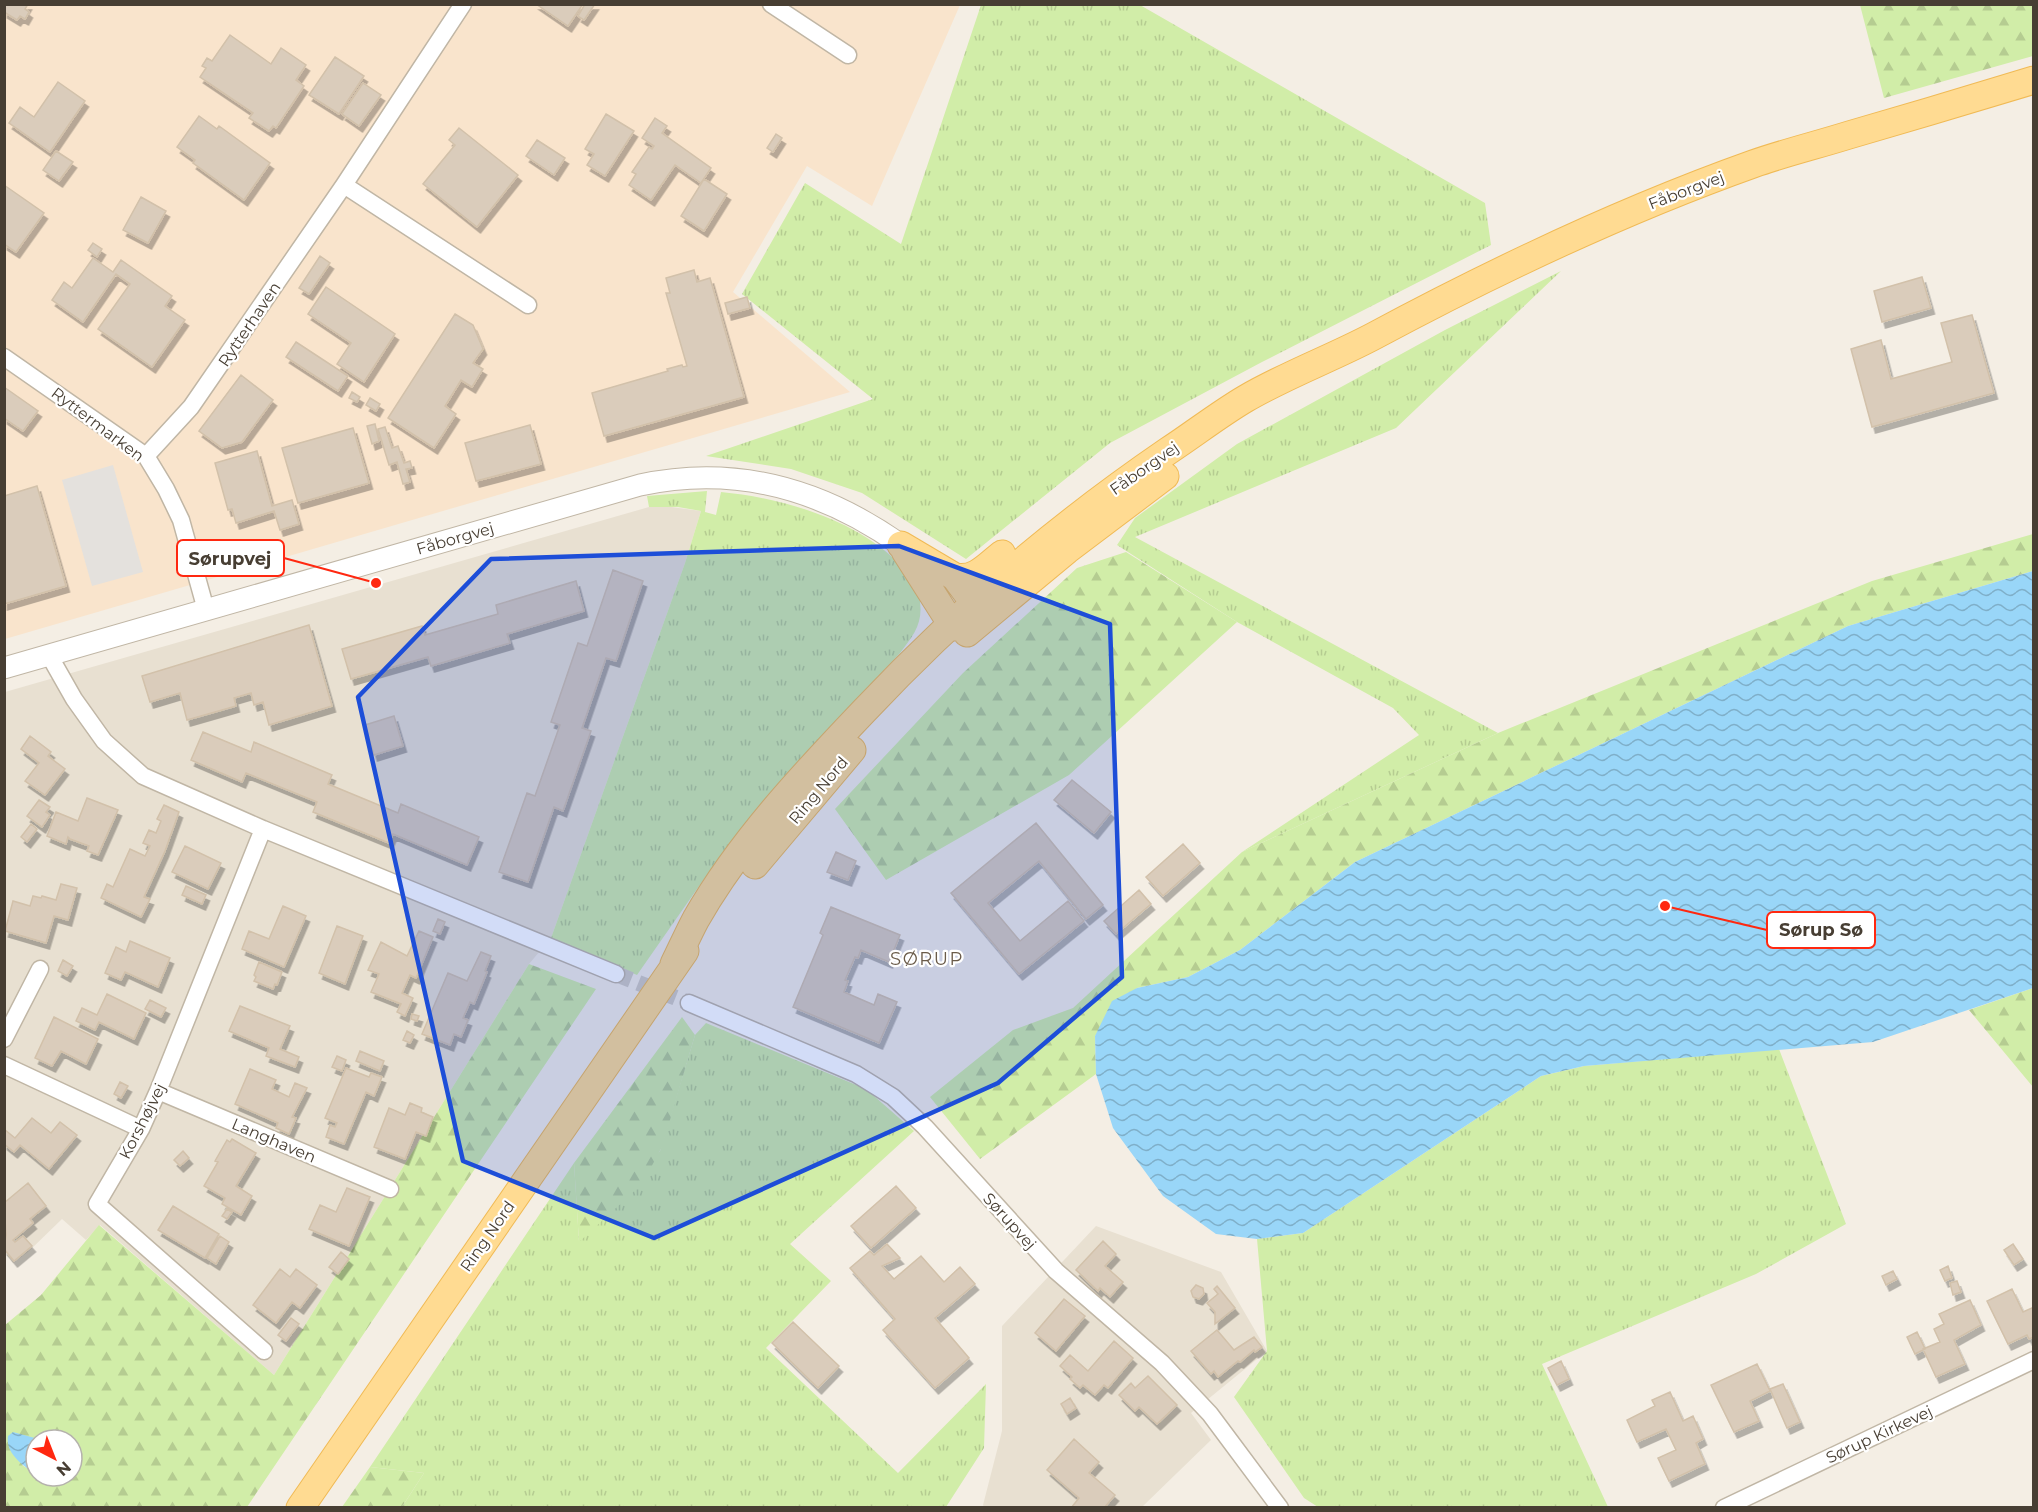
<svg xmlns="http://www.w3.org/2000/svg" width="2038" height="1512" viewBox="0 0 2038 1512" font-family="Montserrat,sans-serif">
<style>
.residential{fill:#e8e0d1}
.commercial{fill:#f9e4cc}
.grass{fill:url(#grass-tufts)}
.forest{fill:url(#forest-firs);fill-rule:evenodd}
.parking{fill:#e4e1dd}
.water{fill:url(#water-waves)}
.building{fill:#daccbb;stroke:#d2c1aa;stroke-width:1.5;filter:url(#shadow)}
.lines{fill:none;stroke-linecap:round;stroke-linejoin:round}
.minor-tunnel{stroke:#d1cbc1;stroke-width:16;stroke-dasharray:16 8;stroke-linecap:butt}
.minor-casing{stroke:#c0b6a5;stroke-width:19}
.tertiary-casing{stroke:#c0b6a5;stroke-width:23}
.primary-casing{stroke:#f0ba55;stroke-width:29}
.minor{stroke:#fff;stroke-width:16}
.tertiary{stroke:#fff;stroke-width:21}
.primary{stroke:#ffdb92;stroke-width:27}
.marked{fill:#1d4ed8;fill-opacity:0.2;stroke:#1d4ed8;stroke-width:4.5;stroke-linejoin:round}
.labels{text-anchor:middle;stroke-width:4.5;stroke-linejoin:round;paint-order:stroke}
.street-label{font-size:16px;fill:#473e33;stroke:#fff}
.neighbourhood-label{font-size:18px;letter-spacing:1.5px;fill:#6a5b49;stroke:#fff}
.leader{fill:none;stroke:#ff2810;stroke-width:2}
.callout-dot{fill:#ff2810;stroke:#fff;stroke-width:2}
.callout{fill:#fff;stroke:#ff2810;stroke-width:2}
.callout-label{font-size:18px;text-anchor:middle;font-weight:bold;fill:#473e33}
</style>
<defs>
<pattern id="grass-tufts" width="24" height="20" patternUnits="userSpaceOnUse" patternTransform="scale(1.5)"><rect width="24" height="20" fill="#d1eda8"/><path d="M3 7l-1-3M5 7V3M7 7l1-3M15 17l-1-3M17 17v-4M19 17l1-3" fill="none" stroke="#b5cc91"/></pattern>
<pattern id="forest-firs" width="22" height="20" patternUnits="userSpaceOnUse" patternTransform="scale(1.5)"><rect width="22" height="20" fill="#d1eda8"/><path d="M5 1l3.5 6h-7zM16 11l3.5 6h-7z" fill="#b5cc91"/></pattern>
<pattern id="water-waves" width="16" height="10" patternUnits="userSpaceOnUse" patternTransform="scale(1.5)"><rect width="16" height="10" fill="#99d6f8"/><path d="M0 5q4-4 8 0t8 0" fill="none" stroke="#7fafc9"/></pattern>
<filter id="shadow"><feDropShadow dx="3.5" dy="6" stdDeviation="0" flood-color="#0004"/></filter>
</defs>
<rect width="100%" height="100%" fill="#f4eee4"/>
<path class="residential" d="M 664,506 L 701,511 L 685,563 L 551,938 L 529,964 L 274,1375 L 100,1225 L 86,1240 L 62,1219 L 28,1252 L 13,1263 L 5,1252 L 5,692 L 649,507 Z
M 1096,1226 L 1221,1272 L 1267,1351 L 1191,1413 L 1211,1440 L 1142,1507 L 985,1508 L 983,1505 L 1002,1431 L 1002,1326 Z"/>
<path class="commercial" d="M 5,5 L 960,5 L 872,206 L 807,166 L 733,292 L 850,392 L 5,639 Z"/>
<path class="grass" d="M 981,5 L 1140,5 L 1485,203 L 1491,245 L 1262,362 L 1110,443 L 966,559 L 862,493 L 791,469 L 706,456 L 873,399 L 742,294 L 805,183 L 901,244 Z
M 1561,271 L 1396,428 L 1135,537 L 1498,733 L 1242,852 L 1419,735 L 1393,708 L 1237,622 L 1117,545 L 1135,518 L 1237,444 L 1445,330 Z
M 707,491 L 705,512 L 716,515 L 721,492 C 784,498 863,521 906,571 C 912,579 918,589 924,598 L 920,602 C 923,624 913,636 900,653 L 777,785 L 704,879 L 637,975 L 551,938 L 685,563 L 701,511 L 678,507 L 649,507 L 647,496 Z
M 706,1023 L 866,1089 L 914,1131 L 790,1244 L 831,1281 L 766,1348 L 898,1473 L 986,1384 L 984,1448 L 946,1507 L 402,1507 L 424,1473 L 370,1467 L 574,1163 L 579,1241 L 660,1151 L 695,1035 Z
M 1779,1049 L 1846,1224 L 1756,1274 L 1542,1364 L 1608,1507 L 1318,1507 L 1304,1498 L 1234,1397 L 1267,1351 L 1257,1239 L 1303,1233 L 1541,1076 L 1584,1066 Z"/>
<path class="forest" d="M 1860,5 L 2033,5 L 2033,56 L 1884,98 Z
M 2033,534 L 2033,571 L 1848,626 L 1355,862 L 1240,950 L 1188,977 L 1137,988 L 1095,1036 L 1096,1074 L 980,1159 L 930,1097 L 1013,1030 L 1073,1008 L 1242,852 L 1498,733 L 1872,581 Z
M 1126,552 L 1237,622 L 1069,775 L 886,880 L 835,809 L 963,673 L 1077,568 Z
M 529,964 L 596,989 L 247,1507 L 5,1508 L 5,1325 L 41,1295 L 99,1225 L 274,1375 ZM 37,1438 L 42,1440 L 72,1440 C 72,1454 75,1462 73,1477 L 49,1481 L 41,1476 L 36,1476 L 36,1474 L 22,1465 Z
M 2033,988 L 2034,988 L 2033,1087 L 1969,1010 Z
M 682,1017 L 695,1035 L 662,1147 L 642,1184 L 579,1242 L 574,1163 Z
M 370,1467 L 424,1473 L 402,1507 L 342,1507 Z"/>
<path class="parking" d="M 113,465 L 143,572 L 92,586 L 62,480 Z"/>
<path class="water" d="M 2033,571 L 2033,988 L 1873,1042 L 1584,1066 L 1541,1076 L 1303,1233 L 1257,1239 L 1216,1234 L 1163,1196 L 1113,1128 L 1096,1074 L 1095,1036 L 1112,1001 L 1137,988 L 1188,977 L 1240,950 L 1355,862 L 1848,626 Z
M 13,1432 L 42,1440 L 36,1440 L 36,1474 C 23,1466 5,1453 8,1436 Z
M 72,1452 L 75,1457 L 77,1471 C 68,1484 54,1484 41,1476 L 72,1476 Z"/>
<path class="building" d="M 4,4 L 28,4 L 25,9 L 29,12 L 25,19 L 20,16 L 17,20 L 4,12 Z
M 536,4 L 583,4 L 568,26 Z
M 585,4 L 595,4 L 584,20 L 578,16 Z
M 230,35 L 271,64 L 281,48 L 306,65 L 296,80 L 304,86 L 276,128 L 273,126 L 269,131 L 249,118 L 253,113 L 200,77 L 206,68 L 202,66 L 207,58 L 212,61 Z
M 335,57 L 364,76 L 339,114 L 309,95 Z
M 58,82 L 85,101 L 50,152 L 9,123 L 20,107 L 34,117 Z
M 363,83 L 381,95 L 359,126 L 342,114 Z
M 606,114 L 634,131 L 605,176 L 587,165 L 594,154 L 585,149 Z
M 199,116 L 217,129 L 219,126 L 270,163 L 244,200 L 193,163 L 195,160 L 177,147 Z
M 655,118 L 667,126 L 662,133 L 711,168 L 701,183 L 675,165 L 651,200 L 629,185 L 636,174 L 632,172 L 649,147 L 652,149 L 654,146 L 642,138 Z
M 459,128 L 518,175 L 477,227 L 423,184 L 455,145 L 449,140 Z
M 776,134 L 782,138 L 773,152 L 767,148 Z
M 537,140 L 565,158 L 554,175 L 526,156 Z
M 56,151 L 73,162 L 59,181 L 43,170 Z
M 704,179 L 727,194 L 704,231 L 681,216 Z
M 4,185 L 44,213 L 16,252 L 4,244 Z
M 141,197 L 166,211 L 148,243 L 123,230 Z
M 93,243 L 102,249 L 97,257 L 88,250 Z
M 320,256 L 330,263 L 309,294 L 299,288 Z
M 93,258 L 113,272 L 121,260 L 172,296 L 165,306 L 185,320 L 152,367 L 98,329 L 130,284 L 116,274 L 83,322 L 52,300 L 64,282 L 72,288 Z
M 694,270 L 697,282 L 710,278 L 744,397 L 604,436 L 592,393 L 668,371 L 667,369 L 682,365 L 683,367 L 687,366 L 666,293 L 670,293 L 666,278 Z
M 1922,277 L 1931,308 L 1882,322 L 1874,291 Z
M 326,287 L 395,334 L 364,382 L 337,364 L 351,343 L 308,314 Z
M 747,297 L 750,308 L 728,314 L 725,303 Z
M 455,314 L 473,325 L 483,349 L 473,363 L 483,369 L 472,387 L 461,380 L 445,406 L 456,414 L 434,448 L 388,418 Z
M 1972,315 L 1994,393 L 1872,427 L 1851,349 L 1881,340 L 1891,379 L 1952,362 L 1941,323 Z
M 296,342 L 348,376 L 338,391 L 286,357 Z
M 241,375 L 273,400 L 242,442 L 222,448 L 199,431 Z
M 4,387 L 38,411 L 23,431 L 4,418 Z
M 352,392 L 360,397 L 357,402 L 349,398 Z
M 370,398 L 380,404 L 376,411 L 366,405 Z
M 375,424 L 379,441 L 372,444 L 367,426 Z
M 530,425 L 541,464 L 476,481 L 465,443 Z
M 385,427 L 392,448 L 398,446 L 404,463 L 410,461 L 412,468 L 406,469 L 410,482 L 403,484 L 397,462 L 389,465 L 378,429 Z
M 353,428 L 369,483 L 298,503 L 282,448 Z
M 257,451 L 272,506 L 292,500 L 299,524 L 280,530 L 274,511 L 236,523 L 232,509 L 228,510 L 215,463 Z
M 37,486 L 66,586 L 4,604 L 4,496 Z
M 613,570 L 643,581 L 616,661 L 606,658 L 582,728 L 591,731 L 563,811 L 554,807 L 528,882 L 499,872 L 527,793 L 535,796 L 560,725 L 551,722 L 578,643 L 587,646 Z
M 576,581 L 584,611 L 507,634 L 510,643 L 431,666 L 428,657 L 351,679 L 342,649 L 422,626 L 425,635 L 498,614 L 496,605 Z
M 309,625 L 332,706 L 269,725 L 263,702 L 254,705 L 251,693 L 234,698 L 236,706 L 187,720 L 180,693 L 150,702 L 142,676 Z
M 394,716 L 403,746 L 374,755 L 365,725 Z
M 203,732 L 251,752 L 254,742 L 332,775 L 328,784 L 398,813 L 401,804 L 479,837 L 467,865 L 393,834 L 389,843 L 313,812 L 317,802 L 246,773 L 242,782 L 191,760 Z
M 30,736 L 51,752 L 48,756 L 65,769 L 45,795 L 25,781 L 39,763 L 21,749 Z
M 1072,780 L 1111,812 L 1094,833 L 1054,800 Z
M 87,798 L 118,810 L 98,855 L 87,851 L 89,846 L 70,839 L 68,837 L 66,844 L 47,836 L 56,812 L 78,821 Z
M 39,800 L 50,807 L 46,812 L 50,815 L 42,827 L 27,816 Z
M 164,805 L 179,812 L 165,851 L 144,897 L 150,899 L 141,917 L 101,898 L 107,884 L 113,887 L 130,849 L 145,856 L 150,846 L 143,843 L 149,830 L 156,833 L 161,821 L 157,819 Z
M 1036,823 L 1103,905 L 1086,919 L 1039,861 L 988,903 L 1020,941 L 1068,901 L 1084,921 L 1019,974 L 951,893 Z
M 31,824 L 37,829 L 27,842 L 21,837 Z
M 1183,844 L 1200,863 L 1163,896 L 1146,877 Z
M 185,846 L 221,863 L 208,889 L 172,872 Z
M 836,852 L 856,861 L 848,880 L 827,872 Z
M 61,884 L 77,888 L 68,920 L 54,916 L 46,943 L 5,931 L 13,901 L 30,906 L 33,896 L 41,898 L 42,896 L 56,900 Z
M 186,886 L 206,895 L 202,904 L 182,895 Z
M 1139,890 L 1151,904 L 1116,934 L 1104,921 Z
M 283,906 L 306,916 L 284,967 L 242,949 L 249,931 L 269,939 Z
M 831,907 L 900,935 L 889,962 L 861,950 L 858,958 L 855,957 L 845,980 L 848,981 L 844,992 L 874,1005 L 878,994 L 897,1002 L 879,1043 L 793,1007 L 823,935 L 820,933 Z
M 438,919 L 445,922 L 440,934 L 433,931 Z
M 337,926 L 363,936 L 345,984 L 319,973 Z
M 419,931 L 433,937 L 416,978 L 410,975 L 402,993 L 413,998 L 405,1016 L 397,1012 L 401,1004 L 371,992 L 379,974 L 368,970 L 381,942 L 407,956 Z
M 130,941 L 170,958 L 158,987 L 125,972 L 121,980 L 105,973 L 116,947 L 126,952 Z
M 481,952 L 491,956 L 485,971 L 487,972 L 474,1004 L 470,1002 L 463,1018 L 468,1020 L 461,1037 L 454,1034 L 450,1045 L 422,1034 L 448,973 L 467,981 Z
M 63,960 L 73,966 L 67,976 L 58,971 Z
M 259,962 L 282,972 L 277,985 L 275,984 L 273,989 L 254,981 L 256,977 L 254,975 Z
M 107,994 L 146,1013 L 134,1039 L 99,1022 L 95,1030 L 76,1021 L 82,1008 L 97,1015 Z
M 150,1000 L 166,1008 L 161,1017 L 145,1009 Z
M 240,1006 L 290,1026 L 280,1049 L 299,1057 L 295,1067 L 266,1056 L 269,1048 L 229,1031 Z
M 412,1014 L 419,1016 L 417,1021 L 411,1019 Z
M 54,1017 L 98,1039 L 86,1064 L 61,1051 L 52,1066 L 35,1058 Z
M 407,1031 L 414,1035 L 410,1043 L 403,1040 Z
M 360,1051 L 384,1061 L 380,1071 L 356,1061 Z
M 337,1056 L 346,1060 L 342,1071 L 332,1067 Z
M 346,1068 L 369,1077 L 371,1073 L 382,1077 L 374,1096 L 366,1092 L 344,1144 L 326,1137 L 330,1125 L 335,1127 L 337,1123 L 325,1118 Z
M 250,1069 L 276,1080 L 272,1089 L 289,1097 L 295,1083 L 307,1088 L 292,1117 L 296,1118 L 289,1134 L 276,1128 L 278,1123 L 235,1104 Z
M 120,1082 L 128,1086 L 121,1098 L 114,1094 Z
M 410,1103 L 422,1108 L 421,1112 L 433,1117 L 426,1136 L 416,1132 L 405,1159 L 374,1147 L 389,1108 L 405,1115 Z
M 32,1118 L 51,1133 L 60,1122 L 77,1135 L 49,1169 L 20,1145 L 14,1152 L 4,1144 L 4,1129 L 15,1138 Z
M 232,1139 L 256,1153 L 236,1186 L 252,1196 L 241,1215 L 222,1204 L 225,1198 L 204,1186 L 218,1162 L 215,1161 L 227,1140 L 230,1142 Z
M 183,1151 L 189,1158 L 180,1166 L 174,1160 Z
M 28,1183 L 46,1206 L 30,1219 L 33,1223 L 13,1240 L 15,1242 L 23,1236 L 32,1246 L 14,1261 L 4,1249 L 6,1235 L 4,1203 Z
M 896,1186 L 916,1208 L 871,1248 L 851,1226 Z
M 347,1188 L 370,1197 L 349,1246 L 309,1229 L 320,1205 L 336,1212 Z
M 173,1206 L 219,1234 L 205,1258 L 158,1230 Z
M 227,1209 L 232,1212 L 227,1219 L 222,1216 Z
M 220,1236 L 229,1242 L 216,1264 L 207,1258 Z
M 1103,1241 L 1116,1254 L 1105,1266 L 1123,1282 L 1110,1297 L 1100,1288 L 1098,1291 L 1076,1270 Z
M 887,1244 L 900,1258 L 882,1266 L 894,1279 L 921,1256 L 944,1282 L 960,1267 L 975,1284 L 935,1318 L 969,1358 L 935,1388 L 883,1330 L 895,1319 L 850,1268 L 870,1251 L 874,1255 Z
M 2013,1244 L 2023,1259 L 2014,1265 L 2004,1250 Z
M 341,1252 L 349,1259 L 338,1274 L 329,1267 Z
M 1948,1266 L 1952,1278 L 1945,1281 L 1940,1270 Z
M 280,1269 L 290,1277 L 296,1269 L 317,1285 L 300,1308 L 292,1302 L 276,1323 L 253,1305 Z
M 1893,1271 L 1897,1279 L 1886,1285 L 1882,1276 Z
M 1957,1281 L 1961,1292 L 1953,1295 L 1950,1283 Z
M 1196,1285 L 1203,1288 L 1204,1294 L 1199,1299 L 1193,1297 L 1191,1291 Z
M 1217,1286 L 1235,1308 L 1215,1324 L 1215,1312 L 1207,1303 L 1218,1294 L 1214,1289 Z
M 2012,1289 L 2023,1312 L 2034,1307 L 2034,1337 L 2029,1339 L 2027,1335 L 2008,1344 L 1987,1301 Z
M 1064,1299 L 1085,1316 L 1056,1351 L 1035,1333 Z
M 1970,1300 L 1981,1325 L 1954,1340 L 1965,1364 L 1936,1377 L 1923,1349 L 1940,1342 L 1934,1329 L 1944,1324 L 1939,1314 Z
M 291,1318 L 299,1324 L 286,1341 L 278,1335 Z
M 793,1322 L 839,1366 L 818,1388 L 772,1343 Z
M 1217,1330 L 1234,1350 L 1254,1337 L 1262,1347 L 1255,1352 L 1254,1350 L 1240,1362 L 1238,1361 L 1218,1377 L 1214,1371 L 1211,1374 L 1191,1351 Z
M 1917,1332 L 1925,1349 L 1915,1354 L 1907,1337 Z
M 1114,1341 L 1133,1358 L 1108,1388 L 1104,1385 L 1095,1395 L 1083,1385 L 1080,1388 L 1070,1379 L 1072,1377 L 1060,1366 L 1070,1355 L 1088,1371 Z
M 1561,1361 L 1569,1379 L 1557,1385 L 1548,1368 Z
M 1757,1364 L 1770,1391 L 1750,1401 L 1759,1421 L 1734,1432 L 1711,1385 Z
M 1148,1376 L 1177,1405 L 1157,1424 L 1139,1407 L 1135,1411 L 1119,1395 L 1131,1383 L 1135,1388 Z
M 1783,1384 L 1800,1422 L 1787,1428 L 1770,1389 Z
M 1670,1392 L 1683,1421 L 1693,1416 L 1703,1439 L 1696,1443 L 1705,1464 L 1669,1481 L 1658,1458 L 1676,1450 L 1666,1429 L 1637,1442 L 1627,1420 L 1655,1406 L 1652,1400 Z
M 1070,1398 L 1076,1408 L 1067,1414 L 1061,1404 Z
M 1074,1439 L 1099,1462 L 1089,1473 L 1115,1495 L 1104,1508 L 1071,1508 L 1079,1498 L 1047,1470 Z"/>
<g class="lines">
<path class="minor-tunnel" d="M 616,974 L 689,1003"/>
<g class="minor-casing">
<path id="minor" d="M 771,4 L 848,55
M 344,185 L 528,305
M 4,357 L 146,456 L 166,489 L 181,520 L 206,610
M 146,456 L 191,407 L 344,185 L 463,4
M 49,655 L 74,699 L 104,741 L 143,776 L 263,829 L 616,974
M 263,829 L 158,1091 L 141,1129 L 97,1204 L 264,1351
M 689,1003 L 856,1074 L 893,1097 L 925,1127 L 1056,1271 L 1162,1363 L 1210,1414 L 1280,1508
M 4,1039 L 40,969
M 4,1065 L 141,1129
M 158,1091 L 390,1189
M 1724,1508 L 2034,1360"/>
</g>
<g class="tertiary-casing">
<path id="tertiary" d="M 4,668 L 640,485 C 736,464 822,489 901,545"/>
</g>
<g class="primary-casing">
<path id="primary" d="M 901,545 L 955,577 L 966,592
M 905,551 L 947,617 L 956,627 L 967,628
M 955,577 C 975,581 987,566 1002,554
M 967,633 L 1067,550 L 1165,476
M 755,865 L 852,750
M 674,964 C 681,950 688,934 696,919 C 740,842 803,775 864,711 C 956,613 1057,527 1168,451 C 1194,434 1218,415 1245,399 C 1286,375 1330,359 1372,337 C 1495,271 1621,211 1753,164 C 1784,153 1817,145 1849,135 C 1911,117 1972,99 2034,80
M 300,1508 L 685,951"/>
</g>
<use href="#minor" class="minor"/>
<use href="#tertiary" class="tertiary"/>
<use href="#primary" class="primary"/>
</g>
<path class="marked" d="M 899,546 L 1110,624 L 1122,977 L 998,1083 L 654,1238 L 463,1161 L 358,697 L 491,559 Z"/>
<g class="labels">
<g class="street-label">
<text transform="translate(1686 190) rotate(-21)" y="6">Fåborgvej</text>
<text transform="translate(249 324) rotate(-56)" y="6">Rytterhaven</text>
<text transform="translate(98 424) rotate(37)" y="6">Ryttermarken</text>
<text transform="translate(1144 468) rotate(-35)" y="6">Fåborgvej</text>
<text transform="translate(455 538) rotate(-16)" y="6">Fåborgvej</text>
<text transform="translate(818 790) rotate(-50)" y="6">Ring Nord</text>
<text transform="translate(142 1121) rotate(-63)" y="6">Korshøjvej</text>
<text transform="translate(274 1140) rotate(23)" y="6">Langhaven</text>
<text transform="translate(1010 1221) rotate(48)" y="6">Sørupvej</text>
<text transform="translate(487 1236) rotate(-55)" y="6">Ring Nord</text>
<text transform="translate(1879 1434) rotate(-25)" y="6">Sørup Kirkevej</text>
</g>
<g class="neighbourhood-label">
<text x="927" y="965">SØRUP</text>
</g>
</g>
<path class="leader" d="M376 583L284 558M1665 906L1767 930"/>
<g class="callout-dot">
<circle cx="376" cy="583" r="6"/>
<circle cx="1665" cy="906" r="6"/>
</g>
<g class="callout">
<rect x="177" y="540" width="107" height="36" rx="6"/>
<rect x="1767" y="912" width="108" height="36" rx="6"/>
</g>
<g class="callout-label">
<text x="230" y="565">Sørupvej</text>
<text x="1821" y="936">Sørup Sø</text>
</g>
<rect width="2038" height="1512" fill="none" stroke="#473e33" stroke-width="12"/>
<g transform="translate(54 1458) rotate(138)"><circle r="28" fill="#ffffff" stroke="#b5b2ad" stroke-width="1.5"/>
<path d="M0-4.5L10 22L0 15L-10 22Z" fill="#ff2810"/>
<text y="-9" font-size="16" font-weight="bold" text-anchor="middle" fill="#473e33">N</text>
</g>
</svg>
